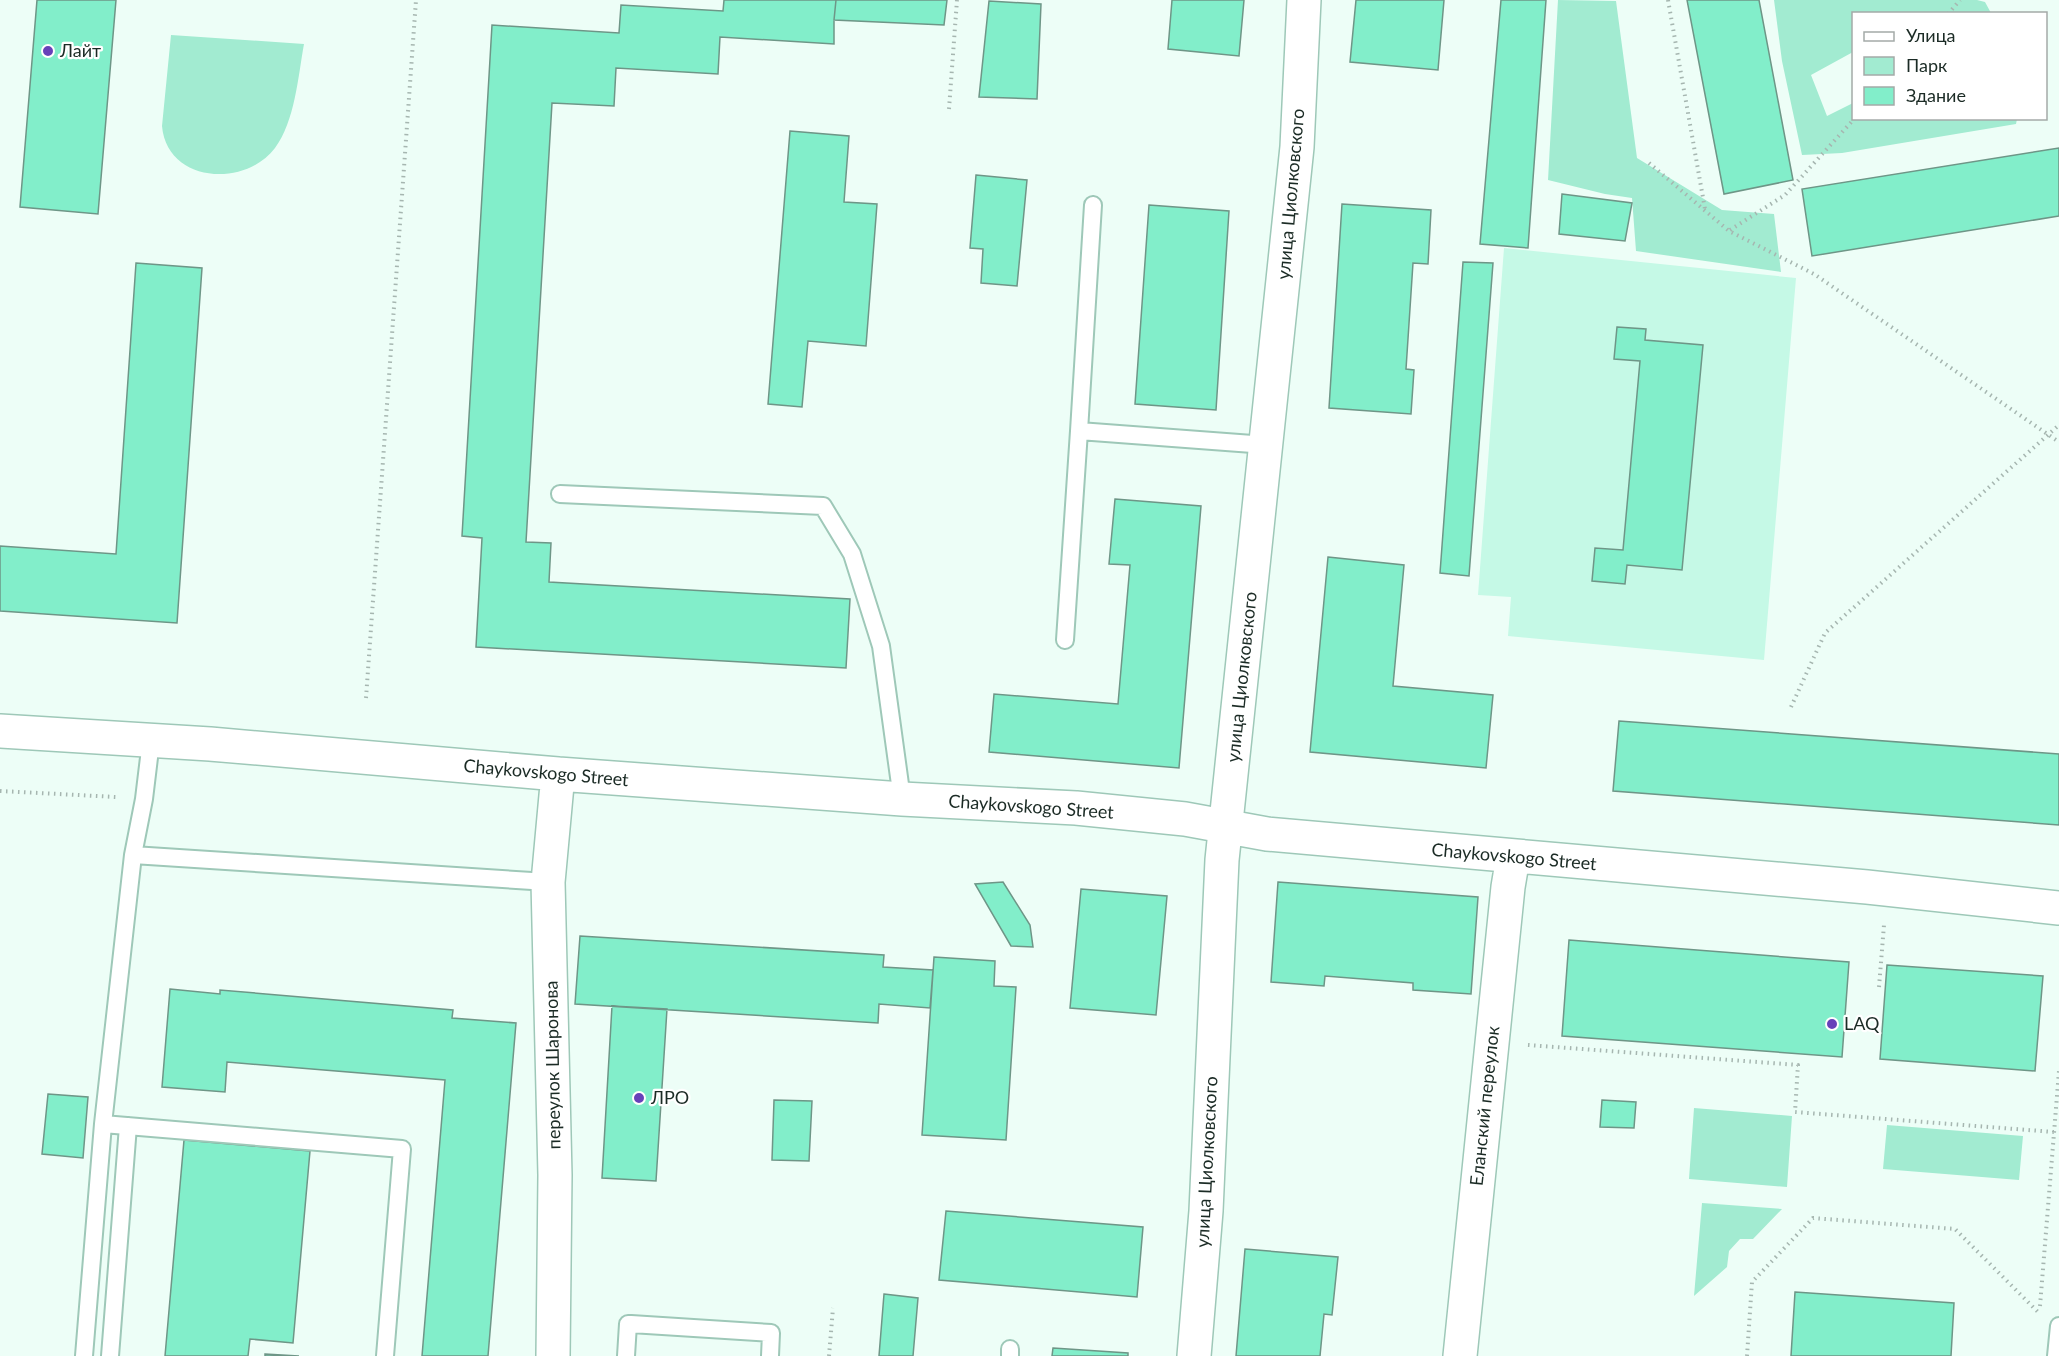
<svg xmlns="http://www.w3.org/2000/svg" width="2059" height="1356" viewBox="0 0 2059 1356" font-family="Lato,sans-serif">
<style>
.built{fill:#c5f9e6}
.green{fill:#a2ebd1}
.building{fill:#82eeca;stroke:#6e9687;stroke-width:1.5}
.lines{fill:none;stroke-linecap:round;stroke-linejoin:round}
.lane-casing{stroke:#9ec8b8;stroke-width:20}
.street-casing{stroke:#9ec8b8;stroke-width:36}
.path{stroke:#a6b6b0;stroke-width:4;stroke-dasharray:1.5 4.5;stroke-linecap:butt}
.lane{stroke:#fff;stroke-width:16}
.street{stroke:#fff;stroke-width:33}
.poi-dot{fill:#6741b9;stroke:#fff;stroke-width:2}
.labels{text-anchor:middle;stroke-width:4.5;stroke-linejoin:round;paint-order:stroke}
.poi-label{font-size:18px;fill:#1b2b25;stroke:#fff;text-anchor:start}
.street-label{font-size:18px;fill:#1b2b25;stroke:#fff}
</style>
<rect width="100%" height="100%" fill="#edfef7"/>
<path class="built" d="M 1504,248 L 1796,278 L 1764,660 L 1508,636 L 1511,597 L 1478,595 Z"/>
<path class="green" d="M 1558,0 L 1616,1 L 1637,158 L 1722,210 L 1774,214 L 1781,272 L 1636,251 L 1632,198 L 1605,194 L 1548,180 Z
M 1774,0 L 1977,0 L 1985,2 L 1991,13 L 1854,14 L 1853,52 L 1811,75 L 1827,116 L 1853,103 L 1854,118 L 2017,119 L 2016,124 L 1842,153 L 1802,155 L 1782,61 Z
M 171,35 L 304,44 C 298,77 295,121 275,148 C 245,188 167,183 162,126 Z
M 1694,1108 L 1792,1116 L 1787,1187 L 1689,1179 Z
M 1887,1125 L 2023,1136 L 2019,1180 L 1883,1169 Z
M 1702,1203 L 1782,1209 L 1753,1239 L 1740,1239 L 1729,1251 L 1727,1267 L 1694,1296 Z"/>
<path class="building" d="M 37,0 L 116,0 L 98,214 L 20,207 Z
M 724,0 L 836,0 L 834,20 L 834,44 L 720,37 L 718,74 L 616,68 L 614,106 L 552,103 L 526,542 L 551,543 L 549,582 L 850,599 L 846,668 L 476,647 L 482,538 L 462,536 L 492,25 L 619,33 L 621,5 L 723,11 Z
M 836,0 L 947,0 L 944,25 L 834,20 Z
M 1172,0 L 1244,0 L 1239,56 L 1168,49 Z
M 1356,0 L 1444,0 L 1438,70 L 1350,62 Z
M 1501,0 L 1546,0 L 1528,248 L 1480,244 Z
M 1687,0 L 1759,0 L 1793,180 L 1724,194 Z
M 989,1 L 1041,4 L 1037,99 L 979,97 Z
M 790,131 L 849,136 L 844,202 L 877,204 L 866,346 L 808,341 L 802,407 L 768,404 Z
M 2059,148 L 2059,216 L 1812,256 L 1802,189 Z
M 976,175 L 1027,180 L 1017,286 L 981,283 L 983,249 L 970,248 Z
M 1562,194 L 1632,203 L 1625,241 L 1559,234 Z
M 1342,204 L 1431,210 L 1428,264 L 1413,263 L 1406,369 L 1414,370 L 1411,414 L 1329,408 Z
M 1149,205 L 1229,211 L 1216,410 L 1135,404 Z
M 1463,262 L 1493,263 L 1469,576 L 1440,573 Z
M 136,263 L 202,268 L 177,623 L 0,611 L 0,546 L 116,554 Z
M 1617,327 L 1646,329 L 1645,340 L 1703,345 L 1682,570 L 1627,565 L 1625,584 L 1592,581 L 1595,548 L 1623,550 L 1640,361 L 1614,359 Z
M 1115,499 L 1201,506 L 1179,768 L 989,752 L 994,694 L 1118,704 L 1130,565 L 1109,564 Z
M 1328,557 L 1404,565 L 1393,686 L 1493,695 L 1486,768 L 1310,752 Z
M 1619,721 L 2059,754 L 2059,825 L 1613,791 Z
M 1003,882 L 1030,925 L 1033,947 L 1011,946 L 975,884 Z
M 1278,882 L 1478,897 L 1471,994 L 1413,990 L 1413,983 L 1325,976 L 1324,986 L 1271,982 Z
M 1081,889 L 1167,896 L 1156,1015 L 1070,1008 Z
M 580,936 L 884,955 L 883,967 L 933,970 L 930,1008 L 879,1004 L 878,1023 L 575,1004 Z
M 1569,940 L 1849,962 L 1842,1057 L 1562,1036 Z
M 934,957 L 995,961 L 994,986 L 1016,987 L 1006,1140 L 922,1135 Z
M 1887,965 L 2043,976 L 2035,1071 L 1880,1059 Z
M 170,989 L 220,994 L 220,990 L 453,1010 L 452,1018 L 516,1023 L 488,1356 L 422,1356 L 445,1080 L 227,1062 L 225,1092 L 162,1087 Z
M 612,1006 L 667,1009 L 656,1181 L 602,1178 Z
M 48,1094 L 88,1097 L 83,1158 L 42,1154 Z
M 774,1100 L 812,1101 L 809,1161 L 772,1160 Z
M 1602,1100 L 1636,1102 L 1634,1128 L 1600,1127 Z
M 184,1140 L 310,1151 L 293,1343 L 250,1339 L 248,1356 L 165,1356 Z
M 946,1211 L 1143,1227 L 1137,1297 L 939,1280 Z
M 1245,1249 L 1338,1257 L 1332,1315 L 1324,1314 L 1320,1356 L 1236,1356 Z
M 1795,1292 L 1954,1303 L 1951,1356 L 1791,1356 Z
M 884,1294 L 918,1298 L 913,1356 L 879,1356 Z
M 1053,1348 L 1128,1353 L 1128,1356 L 1052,1356 Z
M 265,1354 L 299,1356 L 265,1356 Z"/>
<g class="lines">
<g class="lane-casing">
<path id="lane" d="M 1079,431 L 1093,205
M 560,494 L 823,506 L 852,554 L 881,646 L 902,799
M 1065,640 L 1079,431 L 1266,445
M 133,855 L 548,882
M 103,1124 L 402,1149 L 385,1356
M 84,1356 L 103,1124 L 133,855 L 144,799 L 151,741
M 110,1356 L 128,1126
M 626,1356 L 628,1324 L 631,1324 L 771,1333 L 770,1356
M 1010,1356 L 1010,1349
M 2056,1356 L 2059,1326"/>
</g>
<g class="street-casing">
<path id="street" d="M 0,731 L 210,744 L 558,774 L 902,799 L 1076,808 L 1185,819 L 1267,834 L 1867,887 L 2059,908
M 553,1356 L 555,1175 L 548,882 L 558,774
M 1194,1356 L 1206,1211 L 1222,860 L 1297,147 L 1304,0
M 1460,1356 L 1508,887 L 1513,857"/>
</g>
<path class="path" d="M 1668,0 L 1705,209
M 1948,14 L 1960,0
M 949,109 L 957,0
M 1649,163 L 1729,231 L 1814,274 L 2059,442
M 1730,230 L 1785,195 L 1855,118
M 366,698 L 416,0
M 1791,707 L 1825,633 L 2059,425
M 0,791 L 116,797
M 1879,987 L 1884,925
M 1528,1045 L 1798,1065 L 1795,1112 L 2054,1132
M 2040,1306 L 2059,1071
M 829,1356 L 833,1308
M 1747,1356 L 1752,1282 L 1813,1218 L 1955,1229 L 2038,1312"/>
<use href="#lane" class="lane"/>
<use href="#street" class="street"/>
</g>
<g class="poi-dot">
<circle cx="48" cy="51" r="6"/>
<circle cx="1832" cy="1024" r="6"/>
<circle cx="639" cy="1098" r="6"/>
</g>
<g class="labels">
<g class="poi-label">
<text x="60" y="57">Лайт</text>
<text x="1844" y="1030">LAQ</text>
<text x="651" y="1104">ЛРО</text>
</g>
<g class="street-label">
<text transform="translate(1291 194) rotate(-85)" y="6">улица Циолковского</text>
<text transform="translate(1242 677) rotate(-84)" y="6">улица Циолковского</text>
<text transform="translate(546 773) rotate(5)" y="6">Chaykovskogo Street</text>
<text transform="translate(1031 807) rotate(4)" y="6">Chaykovskogo Street</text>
<text transform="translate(1514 857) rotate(5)" y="6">Chaykovskogo Street</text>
<text transform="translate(553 1065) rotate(-91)" y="6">переулок Шаронова</text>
<text transform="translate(1485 1106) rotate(-84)" y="6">Еланский переулок</text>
<text transform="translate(1207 1162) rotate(-87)" y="6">улица Циолковского</text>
</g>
</g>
<rect x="1852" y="12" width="195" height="108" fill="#ffffff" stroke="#a4aaa8" stroke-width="1.5"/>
<rect x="1864" y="32" width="30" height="9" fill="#ffffff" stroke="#a4aaa8" stroke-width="1.5"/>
<text x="1906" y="42" font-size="18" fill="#1b2b25">Улица</text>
<rect x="1864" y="57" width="30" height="18" fill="#a2ebd1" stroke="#a4aaa8" stroke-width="1.5"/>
<text x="1906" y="72" font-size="18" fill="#1b2b25">Парк</text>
<rect x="1864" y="87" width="30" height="18" fill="#82eeca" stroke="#a4aaa8" stroke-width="1.5"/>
<text x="1906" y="102" font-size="18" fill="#1b2b25">Здание</text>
</svg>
